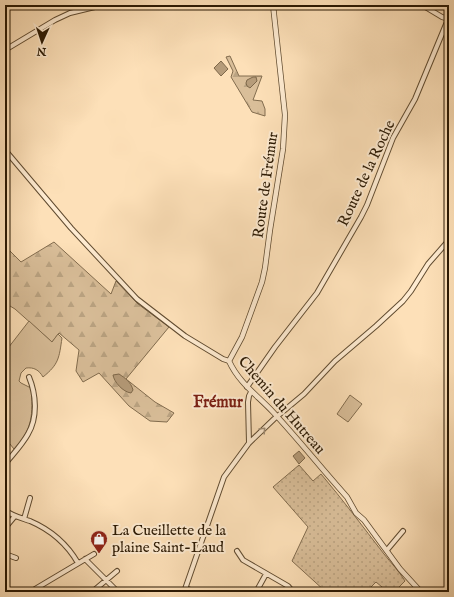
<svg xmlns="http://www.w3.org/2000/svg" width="454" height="597" viewBox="0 0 454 597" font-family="'IM FELL English',serif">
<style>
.grass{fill:url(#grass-dots);stroke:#826c4e}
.forest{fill:url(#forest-firs);stroke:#826c4e}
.garden{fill:#d9be99;stroke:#826c4e}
.water{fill:#b69c7a;stroke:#7e684a}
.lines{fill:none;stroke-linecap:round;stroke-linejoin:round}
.minor-casing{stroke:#604b30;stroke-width:6}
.tertiary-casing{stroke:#604b30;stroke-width:6}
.minor{stroke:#feebd1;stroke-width:4}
.tertiary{stroke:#feebd1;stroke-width:4.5}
.oneway{stroke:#9f8c74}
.labels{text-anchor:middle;stroke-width:4;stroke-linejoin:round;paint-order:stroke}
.street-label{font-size:15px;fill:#2b1903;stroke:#feebd1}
.poi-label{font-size:15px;fill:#2b1903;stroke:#feebd1;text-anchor:start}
.neighbourhood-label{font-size:16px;font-weight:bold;fill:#7a1f14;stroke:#feebd1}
</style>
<defs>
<pattern id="grass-dots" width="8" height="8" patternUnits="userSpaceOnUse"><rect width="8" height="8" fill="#d9be99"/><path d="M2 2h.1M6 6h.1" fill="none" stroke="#baa382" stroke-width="1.8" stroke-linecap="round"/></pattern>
<pattern id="forest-firs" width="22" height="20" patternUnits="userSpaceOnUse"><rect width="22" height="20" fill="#d9be99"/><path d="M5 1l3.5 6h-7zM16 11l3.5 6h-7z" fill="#baa382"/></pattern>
</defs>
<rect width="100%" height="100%" fill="#fde0b8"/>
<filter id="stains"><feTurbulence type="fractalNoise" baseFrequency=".005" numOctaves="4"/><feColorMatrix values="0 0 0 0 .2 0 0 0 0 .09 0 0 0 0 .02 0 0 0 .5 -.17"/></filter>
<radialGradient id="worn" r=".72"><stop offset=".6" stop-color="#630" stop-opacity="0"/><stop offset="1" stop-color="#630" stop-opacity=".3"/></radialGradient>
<path class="grass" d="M 299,465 L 313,481 L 321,474 C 343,500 363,527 384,554 C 391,563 399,571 405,581 L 394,592 L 388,592 L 376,582 L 366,592 L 326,592 L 292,561 L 308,527 L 273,487 Z"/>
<path class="forest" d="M 230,56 L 239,76 L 262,76 L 253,100 L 262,101 L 265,109 L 265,116 L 252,112 L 231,77 L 233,71 L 226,57 Z
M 54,242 L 111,294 L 116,281 L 138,304 L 169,327 L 126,379 L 155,402 L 174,413 L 167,422 L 150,421 L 129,406 L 99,373 L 83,382 L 76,371 L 79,350 L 59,333 L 52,342 L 15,309 L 5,303 L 5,246 L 21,262 Z"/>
<path class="garden" d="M 29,321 L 52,342 L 58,334 L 62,338 C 59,358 59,364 43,377 C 39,370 34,367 26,368 L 21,373 L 19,381 L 21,383 L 31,388 C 33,414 33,429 14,449 L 5,438 L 5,352 Z
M 350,395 L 362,404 L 348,422 L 337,414 Z"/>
<path class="water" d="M 221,61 L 228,69 L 221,76 L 214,68 Z
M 253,77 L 256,77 L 257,81 L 250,88 L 247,86 L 246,83 L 247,80 Z
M 119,374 C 125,378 131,382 133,390 L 131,393 C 123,392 114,382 113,375 Z
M 299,451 L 305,458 L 299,464 L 293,456 Z"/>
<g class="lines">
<g class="minor-casing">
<path id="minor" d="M 422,5 L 442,17 L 448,19
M 5,50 L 55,20 L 70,13 L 103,5
M 5,150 L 71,228 L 137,299 L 185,336 L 223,359 L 229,361
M 247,387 L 275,347 L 317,293 L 361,217 L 367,205 L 393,138 L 415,99 L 449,17
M 249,443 L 248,402 L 249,396 L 251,392
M 5,464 C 13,454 22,445 28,434 C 38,417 36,394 29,377
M 5,510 C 12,516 21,518 30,521 C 51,530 67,544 78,563
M 24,519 L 30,498
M 5,528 L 15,516
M 387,550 L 403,531
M 237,551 L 243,560 L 288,586 L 293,592
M 5,554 L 16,558
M 85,559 L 118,592
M 186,588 L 194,592
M 30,592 L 94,554
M 92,592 L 117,571
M 184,592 L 224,477 L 249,443 L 274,419 L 304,394 L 335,361 L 376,326 L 403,301 L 411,291 L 428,264 L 449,240
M 256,592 L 266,574"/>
</g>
<g class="tertiary-casing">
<path id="tertiary" d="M 273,5 L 285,115 L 283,149 L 270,230 L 265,268 L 262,282 L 242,337 L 229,361 C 239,383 257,395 273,412 C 298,439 322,469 347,497 L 356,513 L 364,520 L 400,569 L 421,592"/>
</g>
<use href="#minor" class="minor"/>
<use href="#tertiary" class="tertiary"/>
</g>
<defs><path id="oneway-chevron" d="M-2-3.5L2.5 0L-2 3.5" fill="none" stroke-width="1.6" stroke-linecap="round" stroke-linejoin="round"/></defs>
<use class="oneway" href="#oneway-chevron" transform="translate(263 430) rotate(-46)"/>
<defs>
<g id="shop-pin" transform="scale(0.9)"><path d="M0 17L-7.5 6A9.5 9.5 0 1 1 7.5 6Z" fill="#8f2418" stroke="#feebd1"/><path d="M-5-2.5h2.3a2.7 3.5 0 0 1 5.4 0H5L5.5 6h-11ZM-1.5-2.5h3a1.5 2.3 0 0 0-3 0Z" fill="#fff"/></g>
</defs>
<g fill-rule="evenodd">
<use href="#shop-pin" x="99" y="539"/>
</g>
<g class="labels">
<g class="street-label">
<text transform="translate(366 173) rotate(-65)" y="5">Route de la Roche</text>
<text transform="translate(265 185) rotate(-82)" y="5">Route de Frémur</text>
<text transform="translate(282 405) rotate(49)" y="5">Chemin du Hutreau</text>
</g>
<g class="poi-label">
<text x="112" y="535">La Cueillette de la<tspan x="112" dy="17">plaine Saint-Laud</tspan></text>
</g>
<g class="neighbourhood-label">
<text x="218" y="407">Frémur</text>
</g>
</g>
<rect width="454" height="597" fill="none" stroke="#fde0b8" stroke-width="20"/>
<rect x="6" y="6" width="442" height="585" fill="none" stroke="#2b1903" stroke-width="2"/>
<rect x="10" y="10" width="434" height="577" fill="none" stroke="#2b1903"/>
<g transform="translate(42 42) rotate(183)" stroke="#feebd1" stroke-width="3" paint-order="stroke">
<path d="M0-3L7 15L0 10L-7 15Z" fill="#2b1903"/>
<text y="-6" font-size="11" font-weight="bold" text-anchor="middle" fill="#2b1903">N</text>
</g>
<rect width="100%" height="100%" filter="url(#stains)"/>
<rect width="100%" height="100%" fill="url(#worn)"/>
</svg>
